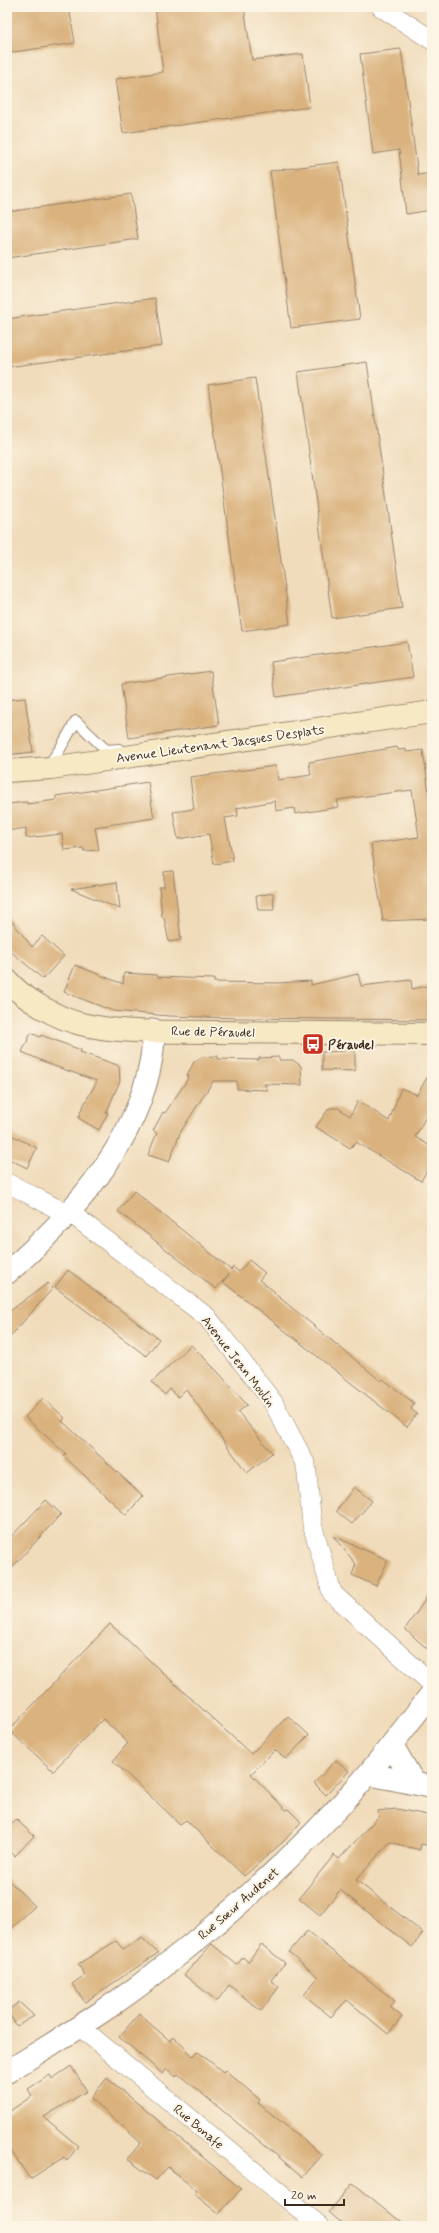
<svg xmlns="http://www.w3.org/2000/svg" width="439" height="2233" viewBox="0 0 439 2233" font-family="Mynerve,sans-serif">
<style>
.building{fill:#dab27e}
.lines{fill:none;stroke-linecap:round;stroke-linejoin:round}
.service-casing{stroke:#96826c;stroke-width:12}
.minor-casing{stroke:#96826c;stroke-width:20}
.tertiary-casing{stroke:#96826c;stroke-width:24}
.secondary-casing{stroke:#96826c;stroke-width:24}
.service{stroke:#fff;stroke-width:10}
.minor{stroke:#fff;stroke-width:19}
.tertiary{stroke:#fff;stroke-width:22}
.secondary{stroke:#f6e9c3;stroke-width:22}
.labels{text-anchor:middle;stroke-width:4;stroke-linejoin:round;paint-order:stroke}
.street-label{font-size:13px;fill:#3b2a1e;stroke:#fcf5e5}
.poi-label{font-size:13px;font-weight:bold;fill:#3b2a1e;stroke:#fcf5e5;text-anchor:start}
</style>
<rect width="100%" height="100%" fill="#fcf5e5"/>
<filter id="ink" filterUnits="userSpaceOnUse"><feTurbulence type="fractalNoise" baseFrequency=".025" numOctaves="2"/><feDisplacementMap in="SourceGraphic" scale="8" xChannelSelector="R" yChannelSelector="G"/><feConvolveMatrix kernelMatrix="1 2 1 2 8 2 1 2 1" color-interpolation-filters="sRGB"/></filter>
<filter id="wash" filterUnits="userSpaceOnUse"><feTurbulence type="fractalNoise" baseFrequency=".012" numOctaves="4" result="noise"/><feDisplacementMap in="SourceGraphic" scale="16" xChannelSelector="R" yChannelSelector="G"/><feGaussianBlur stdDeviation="0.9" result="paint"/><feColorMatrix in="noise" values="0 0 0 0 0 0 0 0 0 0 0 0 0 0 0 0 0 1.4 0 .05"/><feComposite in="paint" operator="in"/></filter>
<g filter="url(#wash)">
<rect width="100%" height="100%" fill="#f0dbba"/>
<g id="blocks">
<path class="building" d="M 7,7 L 69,7 L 75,43 L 7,53 Z
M 155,7 L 244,7 L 252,60 L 303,54 L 310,107 L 123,133 L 115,79 L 163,72 Z
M 401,49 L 418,175 L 432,173 L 432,210 L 406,214 L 399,150 L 373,154 L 360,54 Z
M 339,162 L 360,319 L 291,328 L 270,171 Z
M 131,194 L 138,239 L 7,258 L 7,212 Z
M 155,298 L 162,346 L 7,367 L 7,319 Z
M 367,362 L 402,608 L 332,618 L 298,372 Z
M 255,378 L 290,624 L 242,631 L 208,385 Z
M 407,642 L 413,677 L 276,697 L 271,662 Z
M 211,671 L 219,725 L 129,738 L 121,684 Z
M 25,698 L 33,752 L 7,755 L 7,700 Z
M 397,747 L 398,750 L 406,749 L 406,752 L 423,750 L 432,815 L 432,919 L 383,921 L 371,844 L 419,837 L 412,790 L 337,800 L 339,807 L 295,814 L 294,808 L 276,811 L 275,801 L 237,808 L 238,816 L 225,818 L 233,861 L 214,864 L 209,834 L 178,839 L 173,812 L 194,809 L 190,777 L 276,766 L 278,780 L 311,775 L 309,762 Z
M 148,782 L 154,818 L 95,827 L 99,850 L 84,851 L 83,848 L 64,850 L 62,834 L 26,838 L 26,828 L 7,831 L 7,804 L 27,802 L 27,804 L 56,800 L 56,796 Z
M 173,871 L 181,940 L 169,942 L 164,918 L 162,917 L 159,887 L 164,887 L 164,872 Z
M 117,882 L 120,909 L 71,889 Z
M 273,893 L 274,910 L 258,910 L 256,896 Z
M 7,915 L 32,947 L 42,936 L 64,956 L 43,979 L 7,948 Z
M 75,965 L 123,984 L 124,973 L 157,975 L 157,977 L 214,979 L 214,982 L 278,983 L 311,981 L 311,985 L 358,974 L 361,986 L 411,980 L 412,989 L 432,985 L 432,1020 L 236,1018 L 169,1016 L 113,1011 L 64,992 Z
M 31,1033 L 40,1037 L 41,1035 L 81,1050 L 80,1052 L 117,1065 L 119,1067 L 120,1081 L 106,1113 L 108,1113 L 99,1130 L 78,1118 L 81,1113 L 80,1112 L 97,1081 L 54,1066 L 22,1052 Z
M 355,1051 L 355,1071 L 322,1070 L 322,1052 Z
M 218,1056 L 218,1059 L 259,1060 L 259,1058 L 279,1057 L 279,1060 L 293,1060 L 301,1066 L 302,1085 L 264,1084 L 268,1090 L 237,1089 L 237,1081 L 213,1081 L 180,1133 L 169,1162 L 148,1155 L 157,1133 L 153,1131 L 163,1112 L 165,1113 L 189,1077 L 187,1075 L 194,1062 L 202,1057 Z
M 432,1069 L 432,1109 L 429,1111 L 415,1137 L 432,1147 L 432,1161 L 421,1181 L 356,1142 L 350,1148 L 316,1127 L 329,1108 L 338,1108 L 350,1116 L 358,1101 L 389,1121 L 401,1088 L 417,1095 Z
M 7,1133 L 37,1148 L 27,1168 L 7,1158 Z
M 134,1191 L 231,1270 L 233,1267 L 239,1272 L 249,1260 L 265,1273 L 259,1280 L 275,1292 L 274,1293 L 381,1381 L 383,1379 L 414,1403 L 411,1409 L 417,1414 L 407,1427 L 223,1282 L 229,1274 L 216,1289 L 118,1211 Z
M 68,1270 L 159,1339 L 146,1356 L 55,1287 Z
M 48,1283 L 53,1288 L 7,1340 L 7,1313 Z
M 191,1345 L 218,1372 L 247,1405 L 238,1412 L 272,1453 L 247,1473 L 186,1389 L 178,1397 L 170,1389 L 165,1395 L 152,1382 Z
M 43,1398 L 65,1418 L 62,1421 L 143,1496 L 126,1515 L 64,1456 L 66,1454 L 25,1417 Z
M 354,1487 L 372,1501 L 352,1524 L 336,1511 Z
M 46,1500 L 61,1514 L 7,1573 L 7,1541 Z
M 333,1536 L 388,1560 L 376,1586 L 352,1575 L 356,1564 Z
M 432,1590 L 432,1653 L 405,1629 Z
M 110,1624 L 251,1754 L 288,1716 L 309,1735 L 286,1759 L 275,1750 L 251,1774 L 286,1810 L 288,1809 L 301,1822 L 283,1842 L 244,1876 L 186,1820 L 180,1824 L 113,1761 L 128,1743 L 103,1719 L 53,1771 L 9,1730 Z
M 336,1760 L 349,1771 L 326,1795 L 314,1783 Z
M 397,1809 L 432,1816 L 432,1846 L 421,1844 L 420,1850 L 390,1842 L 356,1880 L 423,1933 L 412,1947 L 340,1890 L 320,1915 L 299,1898 L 334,1855 L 339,1859 L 379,1816 L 377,1811 Z
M 16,1819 L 34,1836 L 15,1856 L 7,1848 L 7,1828 Z
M 7,1879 L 35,1906 L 7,1933 Z
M 307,1931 L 395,2001 L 390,2007 L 402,2017 L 388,2034 L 347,2000 L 331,2017 L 304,1995 L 318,1977 L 289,1952 Z
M 142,1938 L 158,1953 L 85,2002 L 72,1984 L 85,1975 L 78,1964 L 116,1941 L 123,1949 Z
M 212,1944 L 237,1965 L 243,1957 L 248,1962 L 261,1944 L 285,1963 L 271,1980 L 279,1987 L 261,2011 L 229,1985 L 217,2001 L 184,1975 Z
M 19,2002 L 34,2016 L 17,2026 L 7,2011 Z
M 139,2014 L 170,2041 L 173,2036 L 193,2056 L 197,2051 L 223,2072 L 225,2070 L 260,2100 L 258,2103 L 322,2155 L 303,2177 L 178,2074 L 176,2077 L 167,2069 L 163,2074 L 119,2037 Z
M 71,2066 L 87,2091 L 44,2117 L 78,2146 L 67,2161 L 64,2157 L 30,2179 L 7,2145 L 7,2113 L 32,2096 L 28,2089 L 50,2075 L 52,2079 Z
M 107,2078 L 241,2189 L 219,2214 L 194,2194 L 197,2191 L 168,2167 L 156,2180 L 127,2159 L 141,2143 L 91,2098 Z
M 353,2183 L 406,2226 L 345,2226 L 329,2212 Z"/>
</g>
</g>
<g filter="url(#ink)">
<use href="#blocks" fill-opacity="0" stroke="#96826c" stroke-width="1"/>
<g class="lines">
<g class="service-casing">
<path id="service" d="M 48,766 L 60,749 L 76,721 L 103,747 L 107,750 L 119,749"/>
</g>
<g class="minor-casing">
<path id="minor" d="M 381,7 L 432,40
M 7,1183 C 31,1194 53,1208 77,1218 L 207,1317 L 273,1402 L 306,1465 L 312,1524 L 332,1593 L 432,1684
M 79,2026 L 320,2226"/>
</g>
<g class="tertiary-casing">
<path id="tertiary" d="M 7,1273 C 76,1213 152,1127 154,1030
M 392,1745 L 414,1783
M 368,1774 L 432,1787
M 7,2072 C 56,2041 107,2011 153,1975 C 230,1915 305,1848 368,1774 C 390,1747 411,1720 432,1693"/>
</g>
<g class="secondary-casing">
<path id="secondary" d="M 7,771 L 51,768 L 432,712
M 7,980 C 23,999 57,1018 81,1024 C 122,1034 172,1031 214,1032 C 287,1033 359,1033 432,1034"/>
</g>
<use href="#service" class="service"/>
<use href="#minor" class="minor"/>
<use href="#tertiary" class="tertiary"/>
<use href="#secondary" class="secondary"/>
</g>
</g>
<defs>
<g id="bus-square" transform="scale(1.15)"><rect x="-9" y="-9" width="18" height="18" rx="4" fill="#c8321e" stroke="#fcf5e5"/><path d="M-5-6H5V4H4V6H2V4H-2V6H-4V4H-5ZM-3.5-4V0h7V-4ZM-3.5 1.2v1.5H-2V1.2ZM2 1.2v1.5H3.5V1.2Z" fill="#fff"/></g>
</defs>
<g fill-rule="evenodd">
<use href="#bus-square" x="313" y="1044"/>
</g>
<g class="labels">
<g class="street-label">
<text transform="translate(220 743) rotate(-8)" y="5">Avenue Lieutenant Jacques Desplats</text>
<text transform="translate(213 1031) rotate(1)" y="5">Rue de Péraudel</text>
<text transform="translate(239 1361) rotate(52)" y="5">Avenue Jean Moulin</text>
<text transform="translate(238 1903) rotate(-41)" y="5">Rue Sœur Audenet</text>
<text transform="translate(199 2126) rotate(40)" y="5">Rue Bonafe</text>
</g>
<g class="poi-label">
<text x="328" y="1049">Péraudel</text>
</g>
</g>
<rect width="439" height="2233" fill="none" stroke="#fcf5e5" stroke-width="24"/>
<path d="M285 2199v6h59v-6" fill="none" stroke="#3b2a1e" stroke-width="2"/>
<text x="291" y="2199" font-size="12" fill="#3b2a1e" stroke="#fcf5e5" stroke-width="3" paint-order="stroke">20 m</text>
</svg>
